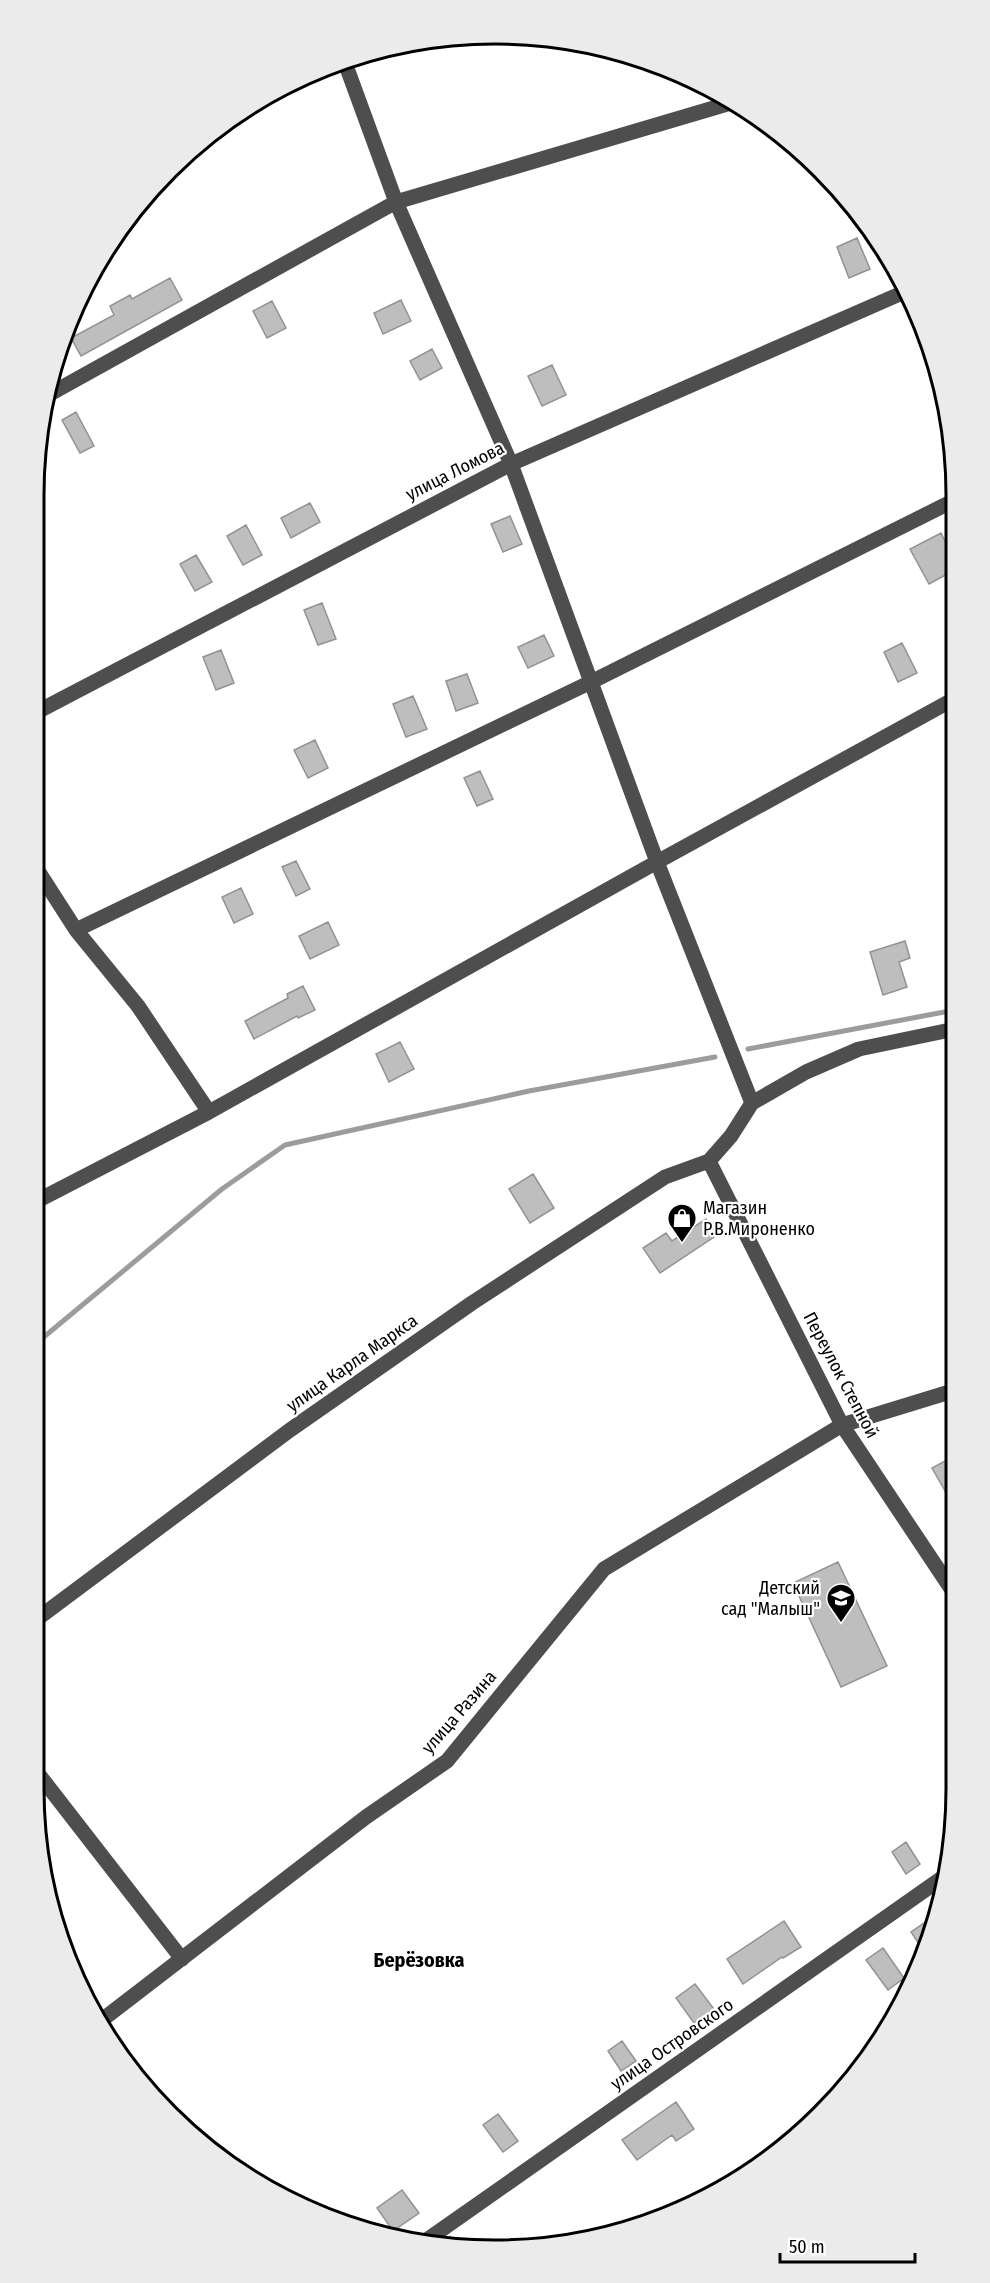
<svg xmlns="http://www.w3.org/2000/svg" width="990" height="2283" viewBox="0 0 990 2283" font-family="'Fira Sans Condensed',sans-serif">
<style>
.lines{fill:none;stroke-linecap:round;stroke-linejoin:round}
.stream{stroke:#9c9c9c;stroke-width:5}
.building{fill:#bebebe;stroke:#929292;stroke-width:1.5}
.minor{stroke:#4e4e4e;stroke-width:15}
.labels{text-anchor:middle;stroke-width:4.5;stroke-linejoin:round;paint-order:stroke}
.street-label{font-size:18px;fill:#000;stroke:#fff}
.poi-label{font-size:18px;fill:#000;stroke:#fff;text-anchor:start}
.neighbourhood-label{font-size:20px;font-weight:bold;fill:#000;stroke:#fff}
.rim{fill:none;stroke:#000;stroke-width:3}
</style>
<rect width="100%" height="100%" fill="#fff"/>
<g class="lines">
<path class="stream" d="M 748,1049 L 955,1010
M 33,1346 L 222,1189 L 285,1145 L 529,1091 L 715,1057"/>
</g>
<path class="building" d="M 857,238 L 870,269 L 849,278 L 837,247 Z
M 170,278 L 182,300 L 81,356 L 71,338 L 114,315 L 110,306 L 130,295 L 132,299 Z
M 401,300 L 411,321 L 383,334 L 374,313 Z
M 272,301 L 286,328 L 267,338 L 253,311 Z
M 432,349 L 442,368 L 420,380 L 410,361 Z
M 552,365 L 566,395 L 542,406 L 528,376 Z
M 76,412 L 94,446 L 80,453 L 62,420 Z
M 310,503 L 320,522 L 291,538 L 281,518 Z
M 510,516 L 522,544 L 503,552 L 491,524 Z
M 246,525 L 262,555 L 243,565 L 227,536 Z
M 941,533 L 953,557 L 953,571 L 929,584 L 910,549 Z
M 196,555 L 212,582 L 195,591 L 180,564 Z
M 322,603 L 336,639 L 318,645 L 304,610 Z
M 544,635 L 554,656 L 528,668 L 518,647 Z
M 902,643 L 917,673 L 898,682 L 884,652 Z
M 221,650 L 234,683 L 216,690 L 203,657 Z
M 467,674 L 478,703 L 456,711 L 446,681 Z
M 413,696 L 427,729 L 406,737 L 393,704 Z
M 315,740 L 328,768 L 308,778 L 294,750 Z
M 480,771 L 493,799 L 477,806 L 464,778 Z
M 296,861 L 310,889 L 296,896 L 282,867 Z
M 241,888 L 253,914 L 234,923 L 222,897 Z
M 328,922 L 339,945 L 310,959 L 299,936 Z
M 905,941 L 910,958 L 899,962 L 907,987 L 883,995 L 870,952 Z
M 303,986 L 315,1010 L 298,1018 L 297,1016 L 254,1039 L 245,1021 L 288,998 L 287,994 Z
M 400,1042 L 414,1069 L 389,1082 L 376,1054 Z
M 533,1174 L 554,1208 L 530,1223 L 509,1189 Z
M 706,1219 L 717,1235 L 660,1273 L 643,1248 L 666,1233 L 672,1241 Z
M 956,1455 L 956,1510 L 932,1468 Z
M 838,1562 L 887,1666 L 841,1687 L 793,1583 Z
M 906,1842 L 920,1864 L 906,1874 L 892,1852 Z
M 936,1915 L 932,1937 L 925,1953 L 911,1932 Z
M 784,1921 L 801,1947 L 783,1958 L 782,1957 L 743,1984 L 727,1959 Z
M 883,1948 L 904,1978 L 888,1990 L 866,1960 Z
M 695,1984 L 714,2009 L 694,2023 L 676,1998 Z
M 622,2041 L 636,2061 L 621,2071 L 608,2051 Z
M 676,2102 L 694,2129 L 676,2141 L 672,2135 L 637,2160 L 622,2140 Z
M 498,2114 L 518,2141 L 503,2152 L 483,2125 Z
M 402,2190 L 419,2213 L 393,2231 L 377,2208 Z"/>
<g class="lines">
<path class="minor" d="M 344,60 L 396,202 L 511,464 L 657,862 L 752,1103
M 50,394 L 396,202 L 734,102
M 33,714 L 511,464 L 909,290
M 33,863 L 76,930 L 138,1006 L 209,1112
M 76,930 L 591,682 L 953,501
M 709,1161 L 842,1425 L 956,1596
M 33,1203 L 209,1112 L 657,862 L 954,699
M 33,1622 L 290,1430 L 472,1303 L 665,1177 L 709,1161 L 731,1136 L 752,1103 L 806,1072 L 859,1049 L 955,1029
M 33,1767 L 182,1959
M 98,2023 L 366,1817 L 447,1761 L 604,1569 L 842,1425 L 956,1390
M 424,2242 L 942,1878"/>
</g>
<defs>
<g id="shop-pin" transform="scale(1.5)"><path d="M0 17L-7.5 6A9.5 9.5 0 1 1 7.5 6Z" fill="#000" stroke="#fff"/><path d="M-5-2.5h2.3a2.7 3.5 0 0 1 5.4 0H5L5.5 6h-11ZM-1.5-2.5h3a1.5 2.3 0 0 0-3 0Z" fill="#fff"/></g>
<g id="school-pin" transform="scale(1.5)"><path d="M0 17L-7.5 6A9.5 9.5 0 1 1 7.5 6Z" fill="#000" stroke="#fff"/><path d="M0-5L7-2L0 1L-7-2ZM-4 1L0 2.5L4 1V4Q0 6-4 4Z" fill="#fff"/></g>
</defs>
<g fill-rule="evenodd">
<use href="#shop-pin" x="682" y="1218"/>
<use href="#school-pin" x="841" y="1598"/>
</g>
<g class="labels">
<g class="street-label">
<text transform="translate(455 471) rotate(-27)" y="6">улица Ломова</text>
<text transform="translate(352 1363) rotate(-35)" y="6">улица Карла Маркса</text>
<text transform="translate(841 1375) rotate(62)" y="6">Переулок Степной</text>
<text transform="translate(459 1712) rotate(-49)" y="6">улица Разина</text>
<text transform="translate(672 2044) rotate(-35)" y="6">улица Островского</text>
</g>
<g class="poi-label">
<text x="703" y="1214">Магазин<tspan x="703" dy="21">Р.В.Мироненко</tspan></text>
<text x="820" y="1594" text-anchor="end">Детский<tspan x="820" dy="21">сад "Малыш"</tspan></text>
</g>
<g class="neighbourhood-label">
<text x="419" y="1967">Берёзовка</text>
</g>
</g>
<path d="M0 0H990V2283H0ZM495 44H495A451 451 0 0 1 946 495V1789A451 451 0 0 1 495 2240H495A451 451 0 0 1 44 1789V495A451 451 0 0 1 495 44Z" fill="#ebebeb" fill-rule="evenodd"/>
<path class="rim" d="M495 44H495A451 451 0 0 1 946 495V1789A451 451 0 0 1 495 2240H495A451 451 0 0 1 44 1789V495A451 451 0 0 1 495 44Z"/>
<path d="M780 2253v9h135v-9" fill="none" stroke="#000000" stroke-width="3"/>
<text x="789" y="2253" font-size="18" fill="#000000" stroke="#ffffff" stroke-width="4.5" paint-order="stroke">50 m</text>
</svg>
